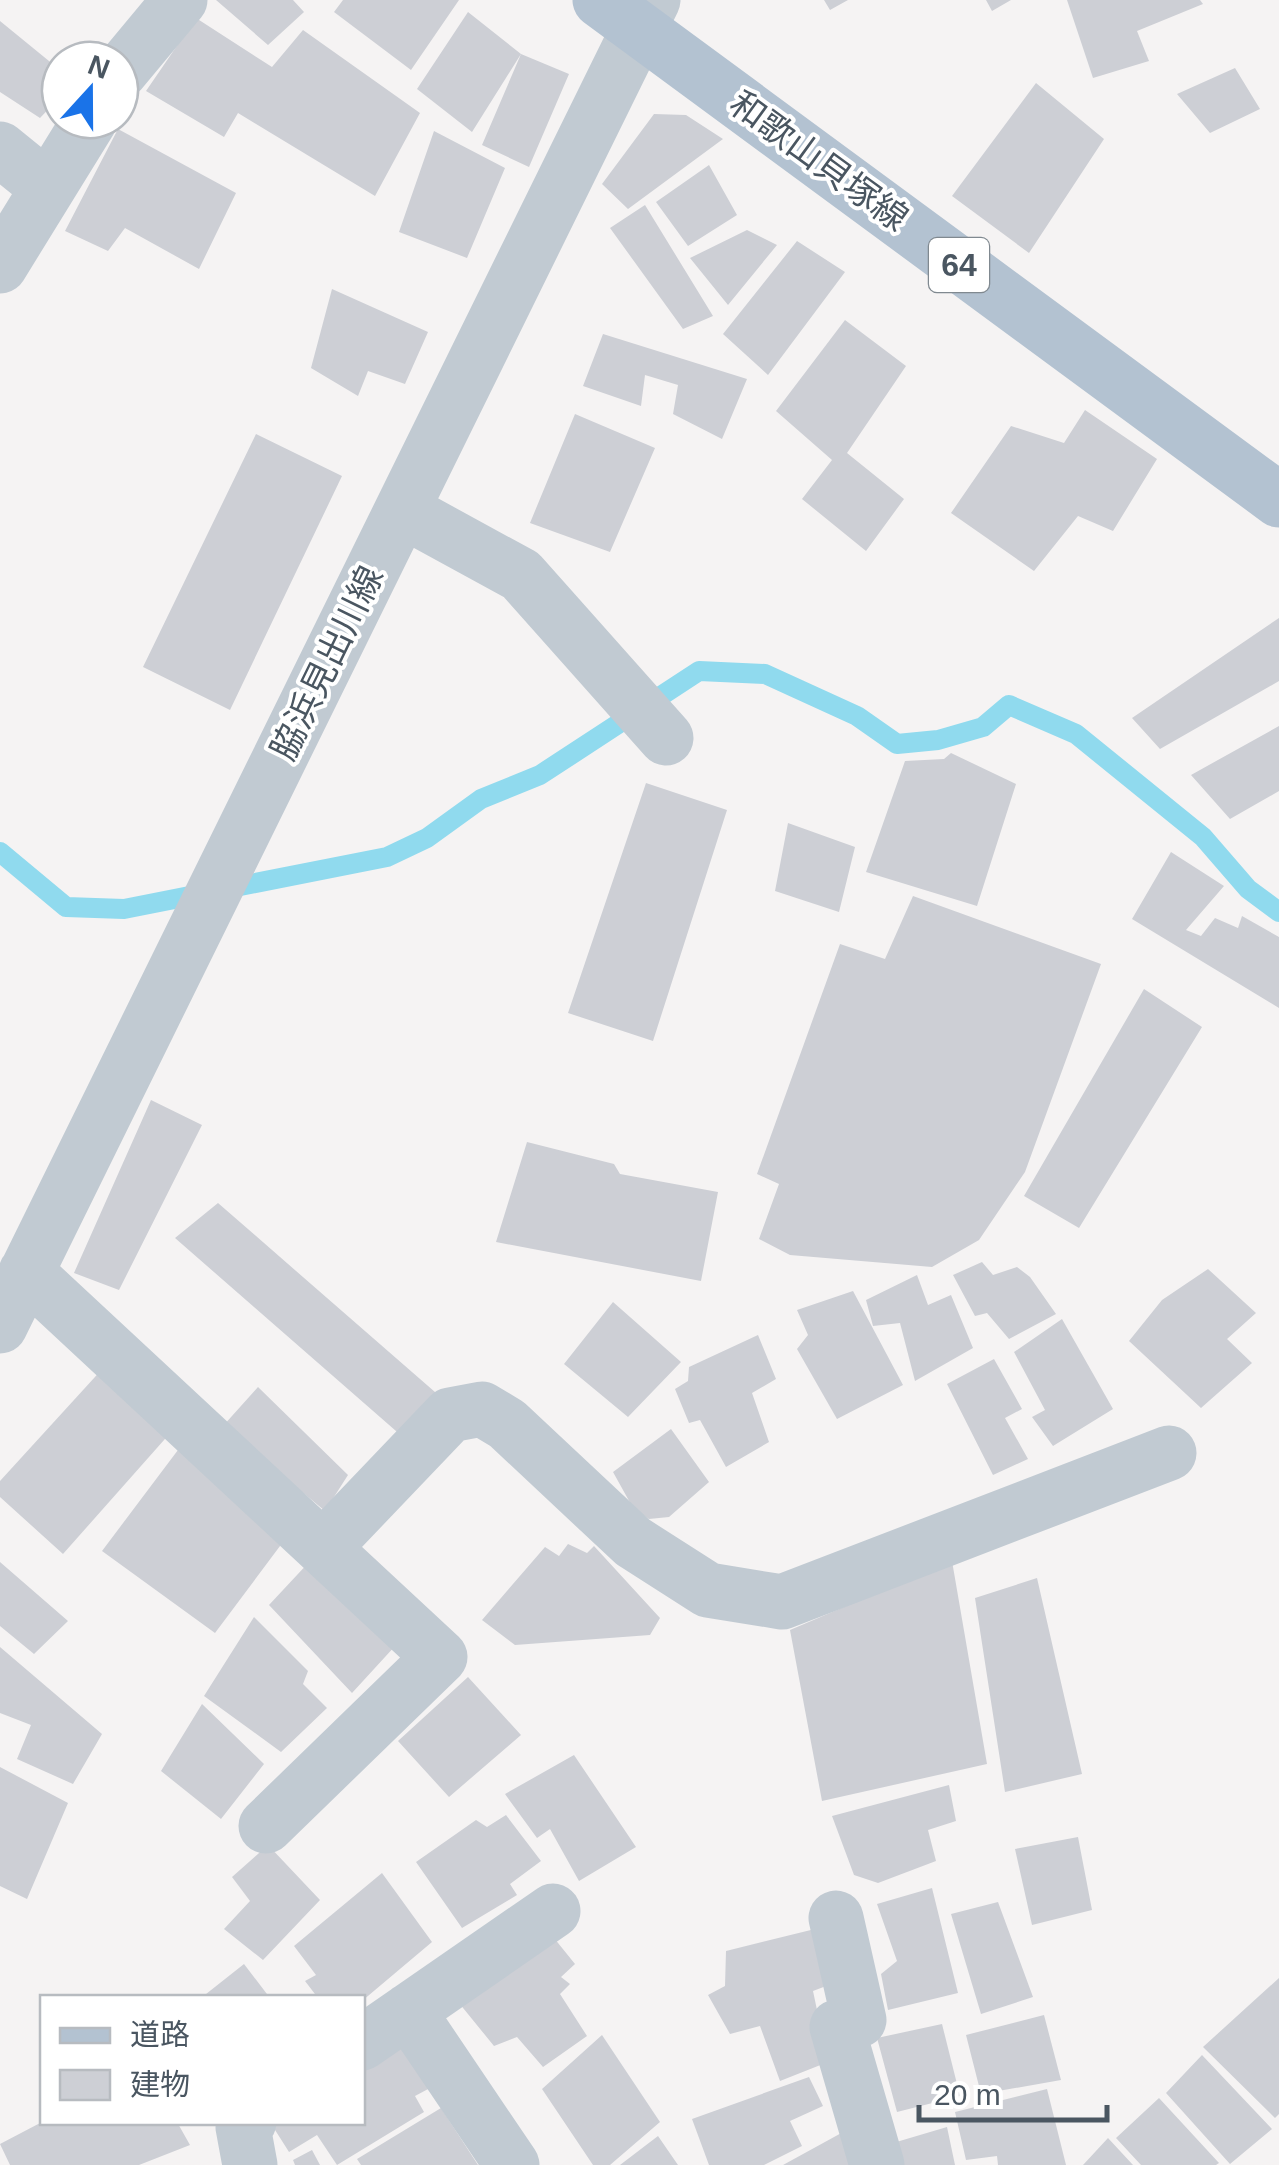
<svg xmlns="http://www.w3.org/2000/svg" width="1279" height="2165" viewBox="0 0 1279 2165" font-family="Arial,'Noto Sans JP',sans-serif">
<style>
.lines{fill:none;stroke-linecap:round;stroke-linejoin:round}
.stream{stroke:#90daee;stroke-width:20}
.building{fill:#cdcfd5}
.minor{stroke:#c1cad2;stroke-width:55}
.major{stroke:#b3c2d1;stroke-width:55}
.labels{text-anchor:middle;stroke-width:8;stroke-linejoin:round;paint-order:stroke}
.shield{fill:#fff;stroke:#808990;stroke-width:2.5}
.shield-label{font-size:32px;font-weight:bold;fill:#4a5661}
.street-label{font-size:35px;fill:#4a5661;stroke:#fff}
</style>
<rect width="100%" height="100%" fill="#f5f3f3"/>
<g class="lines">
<path class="stream" d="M 0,852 L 66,907 L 124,909 L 387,857 L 427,838 L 481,799 L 540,775 L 699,671 L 765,674 L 857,716 L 897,744 L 938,740 L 983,727 L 1009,705 L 1076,734 L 1203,837 L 1248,889 L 1279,912"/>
</g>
<path class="building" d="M 216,0 L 293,0 L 304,12 L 268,45 Z
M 343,0 L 459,0 L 411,70 L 334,12 Z
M 824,0 L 848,0 L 830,10 Z
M 986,0 L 1011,0 L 992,11 Z
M 1067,0 L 1200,0 L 1203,4 L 1137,31 L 1149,61 L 1093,78 Z
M 468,12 L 521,54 L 472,132 L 417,89 Z
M 196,18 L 272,67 L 303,30 L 420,113 L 375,196 L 238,113 L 224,137 L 146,91 Z
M 0,21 L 60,70 L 60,97 L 40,118 L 0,92 Z
M 521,54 L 569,74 L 529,167 L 482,145 Z
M 1235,68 L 1260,109 L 1210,133 L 1177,94 Z
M 1036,83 L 1104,139 L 1029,253 L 952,196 Z
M 654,114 L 686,115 L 723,139 L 628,209 L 602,184 Z
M 118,129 L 236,193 L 199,269 L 125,228 L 108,251 L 65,231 Z
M 434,131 L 505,168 L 467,258 L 399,232 Z
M 709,165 L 737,215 L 688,246 L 656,202 Z
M 645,205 L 713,316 L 683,329 L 610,228 Z
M 747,230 L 777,245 L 728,305 L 690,258 Z
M 797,241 L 845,272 L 768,375 L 723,334 Z
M 332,289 L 428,332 L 405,384 L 368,371 L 358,396 L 311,368 Z
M 845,320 L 906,366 L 847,453 L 904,499 L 866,551 L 802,499 L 832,460 L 776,411 Z
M 603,334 L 747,379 L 722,439 L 673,414 L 678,385 L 645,375 L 641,406 L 583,386 Z
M 1085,410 L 1157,459 L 1113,531 L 1078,516 L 1034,571 L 951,513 L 1011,426 L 1064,443 Z
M 575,414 L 655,448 L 610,552 L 530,523 Z
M 256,434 L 342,476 L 230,710 L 143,667 Z
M 1279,618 L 1279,681 L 1160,749 L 1132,718 Z
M 1279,726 L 1279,791 L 1230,819 L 1191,775 Z
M 951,753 L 1016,784 L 977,906 L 866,872 L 905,761 L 944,759 Z
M 646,783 L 727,810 L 653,1041 L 568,1013 Z
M 788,823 L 855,847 L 839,912 L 775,891 Z
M 1171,852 L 1224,886 L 1186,930 L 1201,936 L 1215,918 L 1238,928 L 1242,916 L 1279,937 L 1279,1008 L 1132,919 Z
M 913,896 L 1101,964 L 1025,1172 L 979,1240 L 932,1267 L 790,1255 L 759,1239 L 779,1184 L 757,1174 L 840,944 L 885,959 Z
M 1144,989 L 1202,1027 L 1079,1228 L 1024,1196 Z
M 151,1100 L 202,1125 L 119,1290 L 74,1273 Z
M 527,1142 L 614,1164 L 620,1174 L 718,1192 L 701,1281 L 496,1242 Z
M 218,1203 L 443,1399 L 404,1438 L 175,1238 Z
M 982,1262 L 993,1275 L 1017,1267 L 1030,1277 L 1056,1314 L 1009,1339 L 987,1313 L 975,1316 L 953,1275 Z
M 1208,1269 L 1256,1313 L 1227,1339 L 1252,1363 L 1201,1408 L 1129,1341 L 1162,1300 Z
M 917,1275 L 928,1305 L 951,1295 L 973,1348 L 915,1381 L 900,1323 L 873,1326 L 866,1300 Z
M 853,1291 L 903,1385 L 837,1419 L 797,1349 L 808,1335 L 797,1310 Z
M 613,1302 L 681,1362 L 628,1417 L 564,1364 Z
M 1062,1319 L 1113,1409 L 1053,1446 L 1032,1417 L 1045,1410 L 1014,1352 Z
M 758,1335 L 776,1379 L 752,1393 L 769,1442 L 726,1467 L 700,1420 L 689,1423 L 675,1389 L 688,1381 L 689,1367 Z
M 994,1359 L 1022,1409 L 1005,1418 L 1028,1459 L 993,1475 L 947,1384 Z
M 105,1366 L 172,1431 L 63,1554 L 0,1497 L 0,1481 Z
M 258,1387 L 348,1475 L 325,1511 L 223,1426 Z
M 671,1429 L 709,1482 L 669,1517 L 649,1519 L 633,1508 L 613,1472 Z
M 181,1446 L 286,1538 L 215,1633 L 102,1551 Z
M 568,1544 L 587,1553 L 594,1546 L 660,1618 L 650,1635 L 515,1645 L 482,1620 L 545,1547 L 559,1556 Z
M 311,1560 L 396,1645 L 352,1693 L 269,1605 Z
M 952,1561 L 987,1764 L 822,1801 L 790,1630 Z
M 0,1562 L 68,1621 L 34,1654 L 0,1626 Z
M 1037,1578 L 1082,1774 L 1005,1792 L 975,1598 Z
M 254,1617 L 308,1671 L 303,1684 L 327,1708 L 281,1752 L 204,1696 Z
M 0,1647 L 102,1734 L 73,1784 L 17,1759 L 31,1725 L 0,1713 Z
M 468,1677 L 521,1735 L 449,1797 L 398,1741 Z
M 202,1704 L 264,1764 L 221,1819 L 161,1771 Z
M 574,1755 L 636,1847 L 579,1881 L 550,1829 L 537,1838 L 505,1794 Z
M 0,1767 L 68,1803 L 27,1899 L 0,1886 Z
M 949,1785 L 956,1821 L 928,1830 L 936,1861 L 878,1883 L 854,1875 L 832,1816 Z
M 506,1815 L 541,1861 L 510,1884 L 517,1895 L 462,1928 L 416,1862 L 476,1820 L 487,1827 Z
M 1078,1837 L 1092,1910 L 1032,1925 L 1015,1849 Z
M 268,1845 L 320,1900 L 263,1960 L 224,1929 L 250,1901 L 232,1877 Z
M 382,1873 L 432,1942 L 362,2001 L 362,1998 L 318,1998 L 305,1981 L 316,1975 L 294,1946 Z
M 932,1888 L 958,1993 L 888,2010 L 881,1974 L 897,1961 L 877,1904 Z
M 998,1902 L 1033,1997 L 981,2014 L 951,1914 Z
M 819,1928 L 834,1983 L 813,1991 L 828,2062 L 780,2081 L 760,2026 L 730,2034 L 708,1995 L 725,1986 L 726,1951 Z
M 554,1938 L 575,1964 L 561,1977 L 570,1984 L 560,1994 L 587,2036 L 543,2067 L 517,2037 L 494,2046 L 459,2003 Z
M 244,1964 L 270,1998 L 201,1998 Z
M 1279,1978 L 1279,2114 L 1275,2118 L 1203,2047 Z
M 1044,2015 L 1061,2080 L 981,2094 L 966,2035 Z
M 942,2024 L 960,2096 L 897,2112 L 877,2038 Z
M 602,2035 L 660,2122 L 610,2165 L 593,2165 L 542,2089 Z
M 401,2040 L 430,2088 L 415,2096 L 424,2112 L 337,2165 L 317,2135 L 289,2152 L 270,2122 L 362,2122 L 362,2063 Z
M 1202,2055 L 1272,2129 L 1230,2164 L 1166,2093 Z
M 809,2077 L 823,2106 L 790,2121 L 802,2146 L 764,2165 L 709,2165 L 692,2119 Z
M 1047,2089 L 1066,2165 L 998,2165 L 997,2156 L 966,2160 L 955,2112 Z
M 1159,2098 L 1219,2163 L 1216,2165 L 1141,2165 L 1116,2138 Z
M 441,2108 L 478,2165 L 361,2165 L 357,2159 Z
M 42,2122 L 177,2122 L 190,2145 L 139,2165 L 10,2165 L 0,2144 Z
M 947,2127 L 955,2165 L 898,2165 L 893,2143 Z
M 845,2131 L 856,2165 L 783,2165 Z
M 658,2136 L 678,2165 L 620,2165 Z
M 1108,2138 L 1133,2165 L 1083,2165 Z
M 312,2150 L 320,2165 L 295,2165 L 293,2160 Z"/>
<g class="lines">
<path class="minor" d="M 120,72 L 180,0
M 0,149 L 48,188
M 0,266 L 90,120
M 402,510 L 521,575 L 666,738
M 26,1272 L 440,1657 L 266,1826
M 0,1326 L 653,0
M 323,1548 L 450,1415 L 482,1409 L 507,1424 L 633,1542 L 708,1590 L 782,1602 L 1169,1453
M 836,1918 L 859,2020 L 837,2027 L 877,2165
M 408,2011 L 512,2165
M 362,2043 L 553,1911
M 249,2122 L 243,2127 L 250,2165"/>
<path class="major" d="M 600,0 L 1279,500"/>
</g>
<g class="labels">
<rect class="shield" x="929" y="238" width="60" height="54" rx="8"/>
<g class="shield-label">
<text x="959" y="276">64</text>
</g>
<g class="street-label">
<text transform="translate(819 161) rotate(36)" y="12">和歌山貝塚線</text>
<text transform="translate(327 663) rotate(-64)" y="12">脇浜見出川線</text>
</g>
</g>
<rect x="40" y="1995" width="325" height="130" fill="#ffffff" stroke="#b7bbc0" stroke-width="2.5"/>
<rect x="60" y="2028" width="50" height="15" fill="#b3c2d1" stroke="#b7bbc0" stroke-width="2.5"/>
<text x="130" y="2045" font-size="30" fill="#4a5661">道路</text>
<rect x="60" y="2070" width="50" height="30" fill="#cdcfd5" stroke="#b7bbc0" stroke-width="2.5"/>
<text x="130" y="2095" font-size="30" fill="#4a5661">建物</text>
<g transform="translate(90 90) rotate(21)"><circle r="48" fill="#ffffff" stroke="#b7bbc0" stroke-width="2.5"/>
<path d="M0-8L18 38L0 25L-18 38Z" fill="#1a73e8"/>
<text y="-15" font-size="28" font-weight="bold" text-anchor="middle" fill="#4a5661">N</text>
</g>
<path d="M919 2105v15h188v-15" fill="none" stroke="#4a5661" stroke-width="5"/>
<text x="934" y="2105" font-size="30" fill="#4a5661" stroke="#ffffff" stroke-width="8" paint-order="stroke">20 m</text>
</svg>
